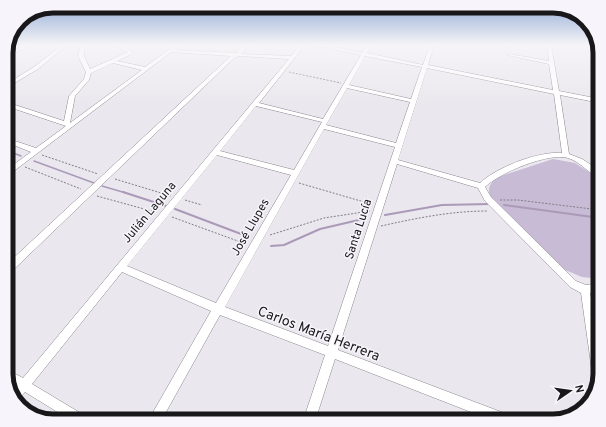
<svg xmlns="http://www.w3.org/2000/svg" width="606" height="427" viewBox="0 0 606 427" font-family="Overpass,sans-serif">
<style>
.green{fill:#c8bbd5}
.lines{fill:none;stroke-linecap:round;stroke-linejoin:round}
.stream-far1{stroke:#aa9ab8;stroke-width:1.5}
.stream{stroke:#aa9ab8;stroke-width:2}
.minor-casing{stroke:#8a868d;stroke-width:1}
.path{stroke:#817f84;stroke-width:1;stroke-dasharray:2 1.5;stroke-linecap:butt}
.minor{fill:#fff;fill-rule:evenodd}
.labels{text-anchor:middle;stroke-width:3;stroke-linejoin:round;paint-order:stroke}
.street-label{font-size:12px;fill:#181719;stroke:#f8f4fb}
.near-street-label{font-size:14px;fill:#181719;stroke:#f8f4fb}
.rim{fill:none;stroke:#181719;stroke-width:5}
</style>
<rect width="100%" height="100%" fill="#eae7ee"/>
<path class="green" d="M 553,159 L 575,163 L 600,179 L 600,279 L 582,277 L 563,269 L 490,196 C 487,187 491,182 498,177 Z"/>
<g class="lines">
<path class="stream-far1" d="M 6,150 L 21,156
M 34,161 L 94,183
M 102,186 L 126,193"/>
<path class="stream" d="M 123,192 L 166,206
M 504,205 L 600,218
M 175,209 L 249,237
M 385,215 L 442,205 L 490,204
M 271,246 L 284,245 L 320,229 L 363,219"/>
<g class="minor-casing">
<path id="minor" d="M 24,45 L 30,45 L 6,58 L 6,55 Z
M 62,45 L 67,45 L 38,69 L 6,88 L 6,84 L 34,67 Z
M 81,45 L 85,45 L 84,56 L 90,69 L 128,52 L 116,45 L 122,45 L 132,51 L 132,54 L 117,61 L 145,67 L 175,45 L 180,45 L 175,50 L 237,53 L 242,45 L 247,45 L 242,54 L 291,56 L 300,45 L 305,45 L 259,103 L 323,119 L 361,55 L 314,45 L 325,45 L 362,53 L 366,45 L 371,45 L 367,53 L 423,65 L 430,45 L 434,45 L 428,65 L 553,90 L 549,64 L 507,55 L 509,54 L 549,61 L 547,45 L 551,45 L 559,91 L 600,99 L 600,103 L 560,95 L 569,154 L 582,159 L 599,170 L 600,171 L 600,178 C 589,174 581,162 568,158 C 549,152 499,173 485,187 L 491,197 L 576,281 L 586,285 L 600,283 L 600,291 L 590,293 C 595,320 606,357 597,383 L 595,382 L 593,378 L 581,293 L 570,287 L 485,201 L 478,188 L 397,164 L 338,350 L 509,415 L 513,417 L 515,421 L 494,421 L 335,359 L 315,421 L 303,421 L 325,355 L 220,315 L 161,421 L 148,421 L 211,311 L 122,272 L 32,384 L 87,417 L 89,421 L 72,421 L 25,392 L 18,400 L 13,390 L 16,386 C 8,381 6,378 6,369 L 23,378 L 289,59 L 238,56 L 233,59 L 9,274 L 6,275 L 6,265 L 231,56 L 171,52 L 6,177 L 6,170 L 31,152 L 6,142 L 6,138 L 36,148 L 66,126 L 6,106 L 6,102 L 64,121 L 69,96 L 84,79 L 86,72 L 78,56 ZM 365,56 L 422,67 L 411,99 L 349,85 ZM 113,63 L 142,70 L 70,123 L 75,96 L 89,80 L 91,73 ZM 427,68 L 554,94 L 562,153 C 539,151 497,167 480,183 L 398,160 ZM 347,88 L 410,102 L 396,143 L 326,125 ZM 256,106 L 322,122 L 294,170 L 220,151 ZM 324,129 L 395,147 L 328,346 L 225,307 ZM 217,155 L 291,175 L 216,303 L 127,266 Z"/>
</g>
<path class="path" d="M 289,72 L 341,83
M 42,155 L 98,174
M 25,167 L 81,189
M 115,179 L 171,196
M 299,183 L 371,204
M 97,196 L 155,212
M 185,200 L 202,205
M 500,200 L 518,200 L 600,210
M 172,217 L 246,244
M 381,226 C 417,218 451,211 488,211
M 270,235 L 324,218 L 370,211"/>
<use href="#minor" class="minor"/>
</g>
<linearGradient id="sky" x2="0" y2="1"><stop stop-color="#8faad5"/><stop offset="0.43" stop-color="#f6f4f7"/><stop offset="1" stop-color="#f6f4f7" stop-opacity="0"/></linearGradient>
<rect width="606" height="105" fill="url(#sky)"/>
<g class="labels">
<g class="street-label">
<text transform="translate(149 212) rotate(-50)" y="4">Julián Laguna</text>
<text transform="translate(250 227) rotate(-60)" y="4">José Llupes</text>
<text transform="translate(358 229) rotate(-72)" y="4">Santa Lucía</text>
</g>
<g class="near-street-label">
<text transform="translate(319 333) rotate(21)" y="5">Carlos María Herrera</text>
</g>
</g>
<path d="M0 0H606V427H0ZM53 13H553A40 40 0 0 1 593 53V374A40 40 0 0 1 553 414H53A40 40 0 0 1 13 374V53A40 40 0 0 1 53 13Z" fill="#f8f4fb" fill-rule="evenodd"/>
<path class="rim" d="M53 13H553A40 40 0 0 1 593 53V374A40 40 0 0 1 553 414H53A40 40 0 0 1 13 374V53A40 40 0 0 1 53 13Z"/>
<g transform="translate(570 391) rotate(77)" stroke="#f8f4fb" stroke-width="3" paint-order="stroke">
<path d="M0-3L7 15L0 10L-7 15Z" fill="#181719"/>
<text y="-6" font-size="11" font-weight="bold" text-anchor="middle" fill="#181719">N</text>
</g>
</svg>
